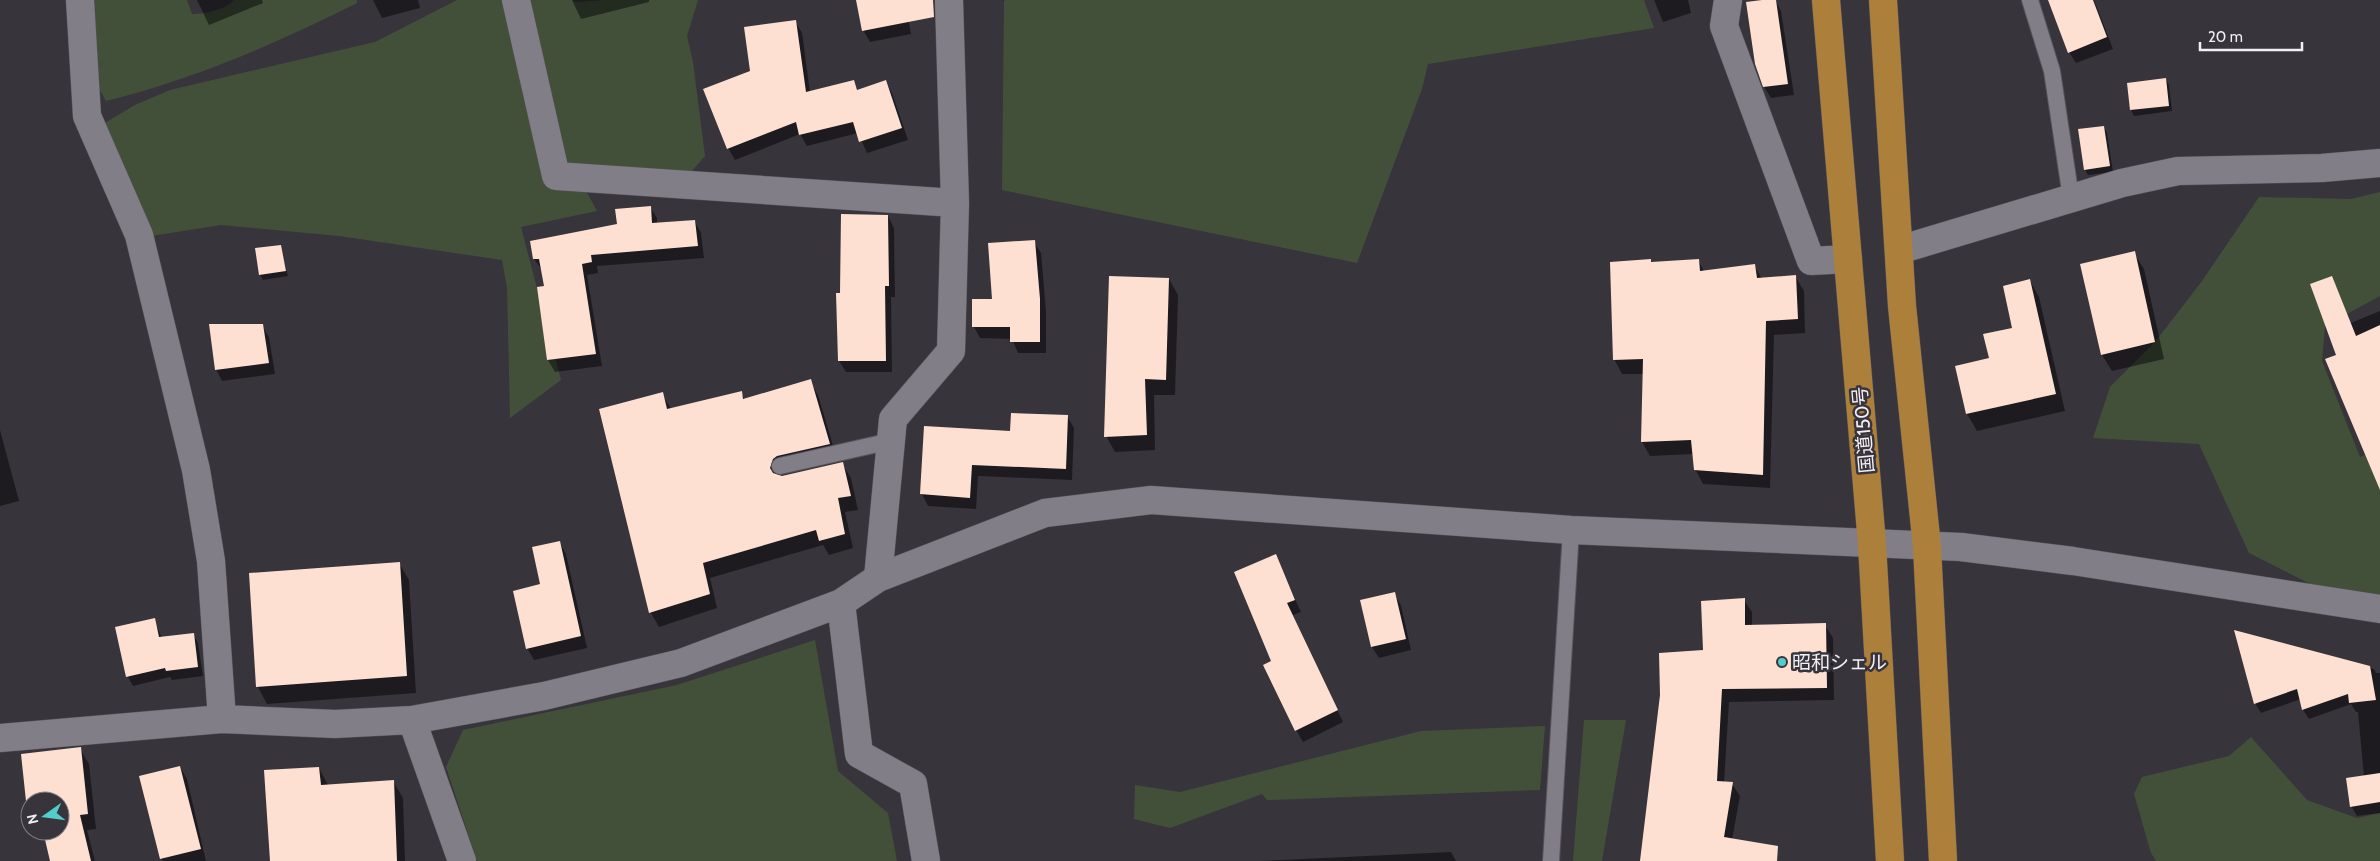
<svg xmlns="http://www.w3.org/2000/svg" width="2380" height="861" viewBox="0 0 2380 861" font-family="Cabin,'Noto Sans JP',sans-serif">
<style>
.green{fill:#42503a}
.shadow{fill:#0007}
.building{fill:#fee0d3}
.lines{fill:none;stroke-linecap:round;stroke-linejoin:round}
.lane-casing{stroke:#57535a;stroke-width:18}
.street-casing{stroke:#57535a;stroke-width:29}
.highway-casing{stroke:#57535a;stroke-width:29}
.lane{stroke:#827e87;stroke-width:16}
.street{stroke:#827e87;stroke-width:28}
.highway{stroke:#ac803b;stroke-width:28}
.poi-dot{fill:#52cdcc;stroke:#38343c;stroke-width:2}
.labels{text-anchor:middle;stroke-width:5;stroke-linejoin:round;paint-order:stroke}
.street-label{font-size:19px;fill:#f2f0f5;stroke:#38343c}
.poi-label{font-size:19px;fill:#f2f0f5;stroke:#38343c;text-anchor:start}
</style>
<rect width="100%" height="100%" fill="#38343c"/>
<path class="green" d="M 86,0 L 187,0 L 192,14 C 205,14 225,10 234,0 L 357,0 L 357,3 C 277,43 193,80 106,101 L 97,85 Z
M 457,0 L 572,0 L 576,2 L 603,0 L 698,0 L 687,36 L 693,62 L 705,156 L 691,172 L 583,170 L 560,158 L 584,187 L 597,211 L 521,227 L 561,380 L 510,418 L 507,288 L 502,260 L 339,236 L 221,225 L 145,237 L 103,124 L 135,105 L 170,90 L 375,42 Z
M 1006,0 L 1644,0 L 1654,28 L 1428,64 L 1422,89 L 1357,263 L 1002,190 L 1004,1 Z
M 2380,192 L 2380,296 L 2325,326 L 2322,361 L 2360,457 L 2380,449 L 2380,602 L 2326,592 L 2249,553 L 2199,444 L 2093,438 L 2110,387 L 2155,342 L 2202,281 L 2259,197 L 2351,199 Z
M 815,640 L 838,771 L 888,813 L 897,861 L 477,861 L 446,767 L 463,730 L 677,685 Z
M 1584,720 L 1626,720 L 1602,861 L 1573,861 Z
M 1545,726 L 1540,790 L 1267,800 L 1262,794 L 1170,828 L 1134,819 L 1135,785 L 1180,792 L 1421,731 Z
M 2251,737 L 2307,800 L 2357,818 L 2380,813 L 2380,861 L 2156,861 L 2151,853 L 2134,794 L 2142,777 L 2229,756 Z"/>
<path class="shadow" d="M 197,0 L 262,0 L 263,3 L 209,25 Z
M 373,0 L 418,0 L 420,8 L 382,18 Z
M 572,0 L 649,0 L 649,2 L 581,19 Z
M 857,0 L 905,0 L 911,34 L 870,42 L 863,30 Z
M 1654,0 L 1688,0 L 1691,13 L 1663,22 Z
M 1770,0 L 1775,0 L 1781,11 L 1794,95 L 1771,98 L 1764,87 Z
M 2049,0 L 2094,0 L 2113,49 L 2076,63 L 2069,52 Z
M 795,21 L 802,33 L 810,92 L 853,82 L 858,91 L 886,82 L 892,93 L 908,140 L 867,153 L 858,133 L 807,146 L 800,134 L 735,160 L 728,148 L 751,71 Z
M 2166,79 L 2169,85 L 2172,111 L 2134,116 L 2131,110 L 2128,84 Z
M 2104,127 L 2107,133 L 2113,172 L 2088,175 L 2085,170 Z
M 650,207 L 657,218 L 657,224 L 695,222 L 701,233 L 704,258 L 597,266 L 598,273 L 587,275 L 602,366 L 555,372 L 548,360 L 538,288 L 546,287 L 542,270 L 534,259 L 618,225 Z
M 888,216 L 894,228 L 895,297 L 891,297 L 892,372 L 846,372 L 839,361 L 842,294 Z
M 1034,242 L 1041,253 L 1046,311 L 1046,353 L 1018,353 L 1012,339 L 980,338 L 974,327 Z
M 280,246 L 288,276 L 263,280 L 260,275 L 256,249 Z
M 2134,253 L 2144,269 L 2164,359 L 2112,371 L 2102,355 Z
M 1650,260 L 1652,263 L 1698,260 L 1704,271 L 1754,265 L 1762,279 L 1795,276 L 1804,291 L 1805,333 L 1774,335 L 1770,488 L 1703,484 L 1695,469 L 1694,454 L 1650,456 L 1642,442 L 1644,374 L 1622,374 L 1614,359 Z
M 1169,279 L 1178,295 L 1175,395 L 1154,395 L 1155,450 L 1115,452 L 1106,436 Z
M 2030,281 L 2039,297 L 2065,411 L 1977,431 L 1967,414 L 1990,359 L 2013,329 Z
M 2380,311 L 2380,457 L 2329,332 Z
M 262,326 L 269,337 L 275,374 L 222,381 L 216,369 Z
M 810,381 L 818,395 L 837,459 L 781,474 L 780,477 L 842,464 L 851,478 L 858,510 L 845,512 L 853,548 L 829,555 L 823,545 L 710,578 L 717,608 L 659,627 L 651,613 L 601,410 L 662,394 L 671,409 L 741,393 L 745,400 Z
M 1067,416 L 1074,428 L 1072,480 L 978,476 L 976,509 L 928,506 L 922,494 L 1011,433 Z
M 0,430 L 19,501 L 0,506 Z
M 559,542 L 566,554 L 587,648 L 534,660 L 527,648 L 542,585 Z
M 1275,556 L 1301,612 L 1293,615 L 1343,722 L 1303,742 L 1296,730 Z
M 399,563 L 409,580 L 416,693 L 267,704 L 258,687 L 250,574 Z
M 1394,594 L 1401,605 L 1411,650 L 1379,658 L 1372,647 L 1361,601 Z
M 1744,600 L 1752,612 L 1752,626 L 1825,625 L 1833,638 L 1834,700 L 1729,702 L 1724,783 L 1732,784 L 1740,796 L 1732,840 L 1770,861 L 1641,861 L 1704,651 Z
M 154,620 L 162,638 L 193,634 L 198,643 L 203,676 L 172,680 L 170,677 L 133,686 L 128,677 L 116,628 Z
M 2236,632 L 2374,669 L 2376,673 L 2380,673 L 2380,813 L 2357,816 L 2351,806 L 2364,777 L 2358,712 L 2356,712 L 2351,704 L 2309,719 L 2303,710 L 2301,699 L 2261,713 L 2255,703 Z
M 80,749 L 89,764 L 96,829 L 87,830 L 95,861 L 52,861 L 45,834 L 38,835 L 36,831 L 60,831 L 60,801 L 30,801 L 30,821 L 22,755 Z
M 180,767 L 187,779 L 206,861 L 163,861 L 161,859 Z
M 319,768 L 328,785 L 393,781 L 403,798 L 405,861 L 271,861 Z
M 1451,852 L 1456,861 L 1260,861 Z"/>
<path class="building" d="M 856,0 L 933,0 L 934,17 L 862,31 Z
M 1762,0 L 1776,0 L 1788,84 L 1763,87 L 1755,64 L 1746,2 Z
M 2048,0 L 2093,0 L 2107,37 L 2068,53 Z
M 796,20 L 806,92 L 854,80 L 857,90 L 886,80 L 902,128 L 859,142 L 853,122 L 799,135 L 796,122 L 727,149 L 703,89 L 750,71 L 744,27 Z
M 2166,78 L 2169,106 L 2130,110 L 2127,83 Z
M 2104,126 L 2110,166 L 2084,170 L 2078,129 Z
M 651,206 L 652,223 L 695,220 L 698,246 L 591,255 L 592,262 L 582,264 L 596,354 L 547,360 L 537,287 L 544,286 L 539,259 L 533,259 L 530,241 L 617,224 L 615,209 Z
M 841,214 L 888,215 L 889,286 L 885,286 L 886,361 L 838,361 L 836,293 L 840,293 Z
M 1035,240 L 1040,299 L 1040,342 L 1010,342 L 1010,327 L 972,327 L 972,299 L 992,299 L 988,243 Z
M 281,245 L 286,271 L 259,275 L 255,248 Z
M 2135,251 L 2155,342 L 2101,355 L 2080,264 Z
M 1651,259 L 1651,262 L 1699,259 L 1700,271 L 1755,264 L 1757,278 L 1796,275 L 1798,319 L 1766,321 L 1763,475 L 1694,470 L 1691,440 L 1641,442 L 1643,359 L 1613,360 L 1610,262 Z
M 1109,276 L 1169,278 L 1166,380 L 1145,379 L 1147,435 L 1104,437 Z
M 2332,276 L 2356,336 L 2380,325 L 2380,490 L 2325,359 L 2336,355 L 2310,284 Z
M 2030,279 L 2056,394 L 1966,414 L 1955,366 L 1989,358 L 1983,334 L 2012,328 L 2003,286 Z
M 209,324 L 263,324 L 269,363 L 215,370 Z
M 811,379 L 830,444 L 777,456 L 773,459 L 770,468 L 773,473 L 782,476 L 843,462 L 851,496 L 838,498 L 845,534 L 819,541 L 816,530 L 703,563 L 710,594 L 649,613 L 599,409 L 663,392 L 667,409 L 742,391 L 743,399 Z
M 1011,413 L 1068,415 L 1066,469 L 972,465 L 970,498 L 920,494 L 924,426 L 1010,431 Z
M 560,541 L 581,636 L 526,649 L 513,591 L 540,584 L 532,547 Z
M 1276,554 L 1295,600 L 1287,603 L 1338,710 L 1295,731 L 1263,665 L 1271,661 L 1234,572 Z
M 400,562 L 407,676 L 256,687 L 249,573 Z
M 1395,592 L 1406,639 L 1371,647 L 1360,600 Z
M 1745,598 L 1745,625 L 1826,623 L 1827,688 L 1722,689 L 1717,781 L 1733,782 L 1724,837 L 1778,846 L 1777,861 L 1640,861 L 1660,695 L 1659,653 L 1703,650 L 1701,601 Z
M 155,618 L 159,637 L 194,633 L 198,667 L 166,671 L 165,668 L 126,677 L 115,627 Z
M 2234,630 L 2370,666 L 2376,700 L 2349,703 L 2348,694 L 2302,710 L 2297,689 L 2254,704 Z
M 81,747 L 88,814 L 80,815 L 91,861 L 50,861 L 43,831 L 60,831 L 60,801 L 30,801 L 30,820 L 28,820 L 21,754 Z
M 180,766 L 201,849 L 160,859 L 139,776 Z
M 319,767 L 321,785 L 394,780 L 397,861 L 270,861 L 264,770 Z
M 2380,773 L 2380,802 L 2350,807 L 2346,778 Z"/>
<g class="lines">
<g class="lane-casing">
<path id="lane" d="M 2030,0 L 2052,71 L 2071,198
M 780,466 L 891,441
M 1551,861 L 1571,530"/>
</g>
<g class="street-casing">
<path id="street" d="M 80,0 L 87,116 L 139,235 L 196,470 L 211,561 L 222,719
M 516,0 L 556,176 L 955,203
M 1728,0 L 1724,26 L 1811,261 L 1848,259
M 1899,250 L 2122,183 L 2178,171 L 2322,168 L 2380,163
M 878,578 L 893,419 L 951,351 L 955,203 L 949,0
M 841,603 L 859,754 L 913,784 L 926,861
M 412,720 L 462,861
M 0,738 L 222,719 L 335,724 L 412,720 L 544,696 L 681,663 L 841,603 L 878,578 L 1045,513 L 1151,500 L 1571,530 L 1961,547 L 2073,561 L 2380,609"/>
</g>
<g class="highway-casing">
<path id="highway" d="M 1826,0 L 1872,544 L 1890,861
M 1883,0 L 1902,306 L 1927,547 L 1943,861"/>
</g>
<use href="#lane" class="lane"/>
<use href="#street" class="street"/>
<use href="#highway" class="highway"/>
</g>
<circle class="poi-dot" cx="1782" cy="662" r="5"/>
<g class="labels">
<g class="street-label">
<text transform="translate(1863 430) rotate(-95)" y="7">国道150号</text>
</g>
<g class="poi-label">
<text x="1792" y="669">昭和シェル</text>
</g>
</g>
<g transform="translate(45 816) rotate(256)"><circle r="24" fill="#38343c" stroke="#827f86"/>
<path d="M0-4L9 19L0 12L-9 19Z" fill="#52cdcc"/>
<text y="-8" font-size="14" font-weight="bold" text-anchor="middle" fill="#f2f0f5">N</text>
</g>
<path d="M2200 42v8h102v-8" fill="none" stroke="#f2f0f5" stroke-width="2.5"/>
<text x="2208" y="42" font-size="15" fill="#f2f0f5" stroke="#38343c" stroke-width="4" paint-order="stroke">20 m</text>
</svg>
